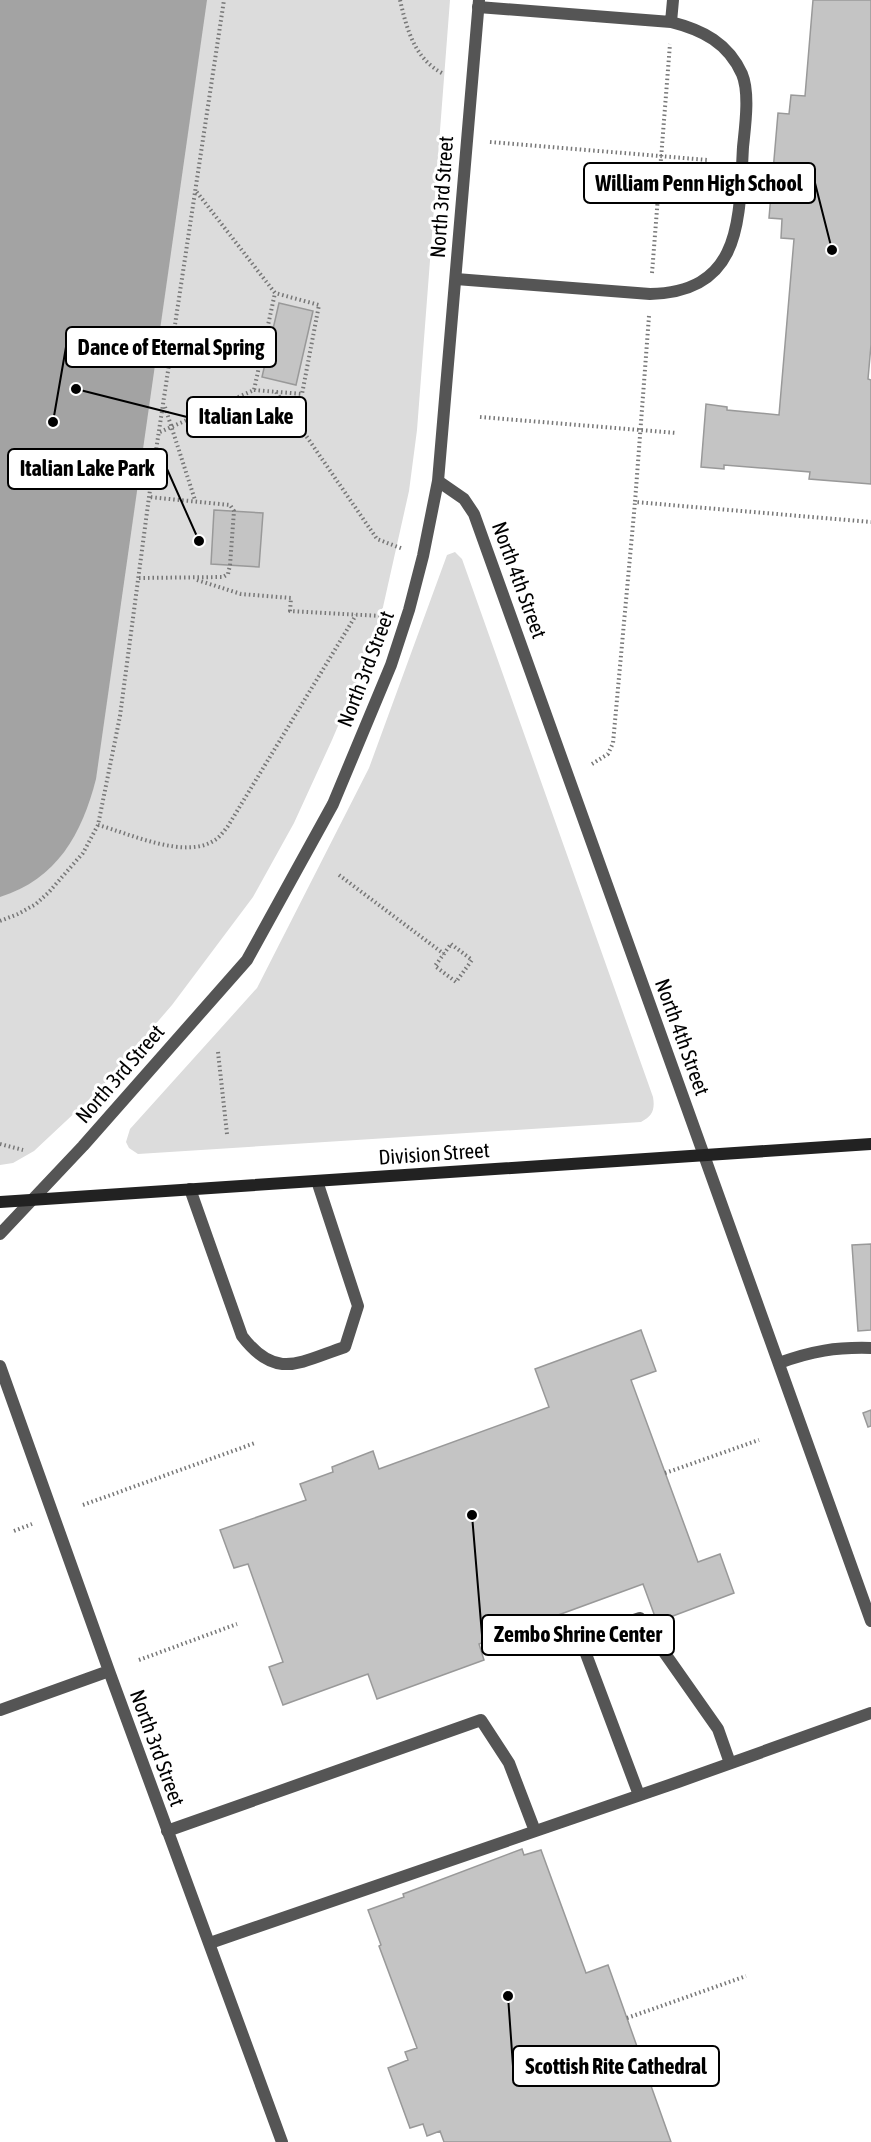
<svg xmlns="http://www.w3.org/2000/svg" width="871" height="2142" viewBox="0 0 871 2142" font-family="'Asap Condensed',sans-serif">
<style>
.green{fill:#dcdcdc}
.water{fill:#a3a3a3}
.building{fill:#c4c4c4;stroke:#999;stroke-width:1.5}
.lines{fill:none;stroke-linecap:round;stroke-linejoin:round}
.path{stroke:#777;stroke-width:4;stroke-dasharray:1.5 3;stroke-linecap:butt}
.service{stroke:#555;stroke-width:12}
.minor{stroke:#555;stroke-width:12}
.secondary{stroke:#222;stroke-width:12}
.labels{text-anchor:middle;stroke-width:6;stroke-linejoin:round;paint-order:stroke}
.street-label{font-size:21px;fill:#000;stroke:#fff}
.leader{fill:none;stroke:#000;stroke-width:2}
.callout-dot{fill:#000;stroke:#fff;stroke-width:2}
.callout{fill:#fff;stroke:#000;stroke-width:2}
.callout-label{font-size:22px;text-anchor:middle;font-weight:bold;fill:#000}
</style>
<rect width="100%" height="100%" fill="#fff"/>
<path class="green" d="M 0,0 L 450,0 L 417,430 L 409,491 L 381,616 L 355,686 L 332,740 L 294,823 L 253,897 L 172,1005 L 97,1092 L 34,1151 L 13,1163 L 0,1165 Z
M 455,552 L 462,559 L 653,1097 C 655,1109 653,1116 641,1122 L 138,1154 L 129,1148 L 126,1142 L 130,1129 L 257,988 L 369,768 L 447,555 Z"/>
<path class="water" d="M 0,0 L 207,0 L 96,779 C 82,834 57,879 0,897 Z"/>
<path class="building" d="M 813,0 L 871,0 L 871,345 L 868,379 L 871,380 L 871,484 L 809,479 L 810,472 L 724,465 L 724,469 L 701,467 L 706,404 L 727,407 L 727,410 L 779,415 L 794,239 L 781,238 L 782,219 L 769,218 L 778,113 L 789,114 L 791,95 L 805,96 Z
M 279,303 L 313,311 L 296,385 L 262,377 Z
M 214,510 L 263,513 L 259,567 L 211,564 Z
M 871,1244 L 871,1330 L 858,1331 L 852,1245 Z
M 641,1330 L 656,1371 L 631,1380 L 698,1562 L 720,1554 L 734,1593 L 657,1622 L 643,1584 L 479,1644 L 484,1660 L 377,1699 L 368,1674 L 283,1705 L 269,1667 L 283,1662 L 248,1564 L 234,1568 L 220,1530 L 306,1500 L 300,1484 L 333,1472 L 332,1467 L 373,1451 L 379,1469 L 549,1407 L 535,1369 Z
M 871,1410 L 871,1426 L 868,1427 L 863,1413 Z
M 522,1849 L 524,1855 L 541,1850 L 586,1973 L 608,1965 L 671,2142 L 444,2142 L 440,2131 L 427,2136 L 423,2124 L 410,2128 L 388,2068 L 408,2060 L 405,2052 L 417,2048 L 379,1946 L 381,1945 L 368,1910 L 404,1897 L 403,1894 Z"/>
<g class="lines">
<path class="path" d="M 400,0 C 407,30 415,60 444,74
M 490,142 L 708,160
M 652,273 L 670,44
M 649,316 L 635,502 L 871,522
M 254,390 L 302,394 L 319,305 L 275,293
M 276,392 L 377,539 L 403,549
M 165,407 L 195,500
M 480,417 L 677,433
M 160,432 L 254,390 L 275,293 L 196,191
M 139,578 L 223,577 L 228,574 L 230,565 L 234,511 L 230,505 L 149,497
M 197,580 L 241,594 L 291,598 L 290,611 L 381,616
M 592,764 L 608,754 L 613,743 L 635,502
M 98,825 C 131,834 185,860 215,840 C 220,837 224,831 228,826 L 356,615
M 339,875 L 444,954
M 0,921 L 18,914 L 36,904 L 49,892 L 83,853 L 98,825 L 120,716 L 149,497 L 224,0
M 451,944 L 472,960 L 456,982 L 435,966 Z
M 218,1052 L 227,1134
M 0,1144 L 23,1150
M 665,1473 L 759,1440
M 83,1505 L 255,1443
M 14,1531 L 32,1524
M 139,1660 L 237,1624
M 627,2018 L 746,1976"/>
<path class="service" d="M 671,22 L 673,0
M 456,279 L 650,294 C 743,292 739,219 743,147 C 745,127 750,93 742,74 C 728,43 703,30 671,22 L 478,7
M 190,1189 L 242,1336 C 276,1381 300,1362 345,1347 L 358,1306 L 317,1181
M 779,1363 C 812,1351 836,1347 871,1348
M 580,1638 L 639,1795
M 546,1649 L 640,1618 L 718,1729 L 730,1763
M 167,1831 L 481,1720 L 509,1763 L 535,1831
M 210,1943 L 678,1782 L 871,1713"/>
<path class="minor" d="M 438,481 L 464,499 L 474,514 L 871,1621
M 0,1234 L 83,1146 L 247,960 L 333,804 L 391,665 L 409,610 L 423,556 L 438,481 L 479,0
M 0,1366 L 109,1671 L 282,2142
M 0,1710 L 109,1671"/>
<path class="secondary" d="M 0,1202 L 871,1144"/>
</g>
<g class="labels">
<g class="street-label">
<text transform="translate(442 197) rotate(-86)" y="7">North 3rd Street</text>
<text transform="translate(519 580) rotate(70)" y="7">North 4th Street</text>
<text transform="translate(366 669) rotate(-69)" y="7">North 3rd Street</text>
<text transform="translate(682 1037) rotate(70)" y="7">North 4th Street</text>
<text transform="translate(120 1074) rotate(-49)" y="7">North 3rd Street</text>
<text transform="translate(434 1154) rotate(-4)" y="7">Division Street</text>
<text transform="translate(157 1748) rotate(70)" y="7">North 3rd Street</text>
</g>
</g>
<path class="leader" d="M832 250L815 183M53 422L66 347M76 389L187 417M199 541L167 469M472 1515L482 1635M508 1996L513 2066"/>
<g class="callout-dot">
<circle cx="832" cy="250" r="6"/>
<circle cx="53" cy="422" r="6"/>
<circle cx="76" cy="389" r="6"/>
<circle cx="199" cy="541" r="6"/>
<circle cx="472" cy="1515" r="6"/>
<circle cx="508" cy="1996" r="6"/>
</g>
<g class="callout">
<rect x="584" y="163" width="231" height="40" rx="6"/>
<rect x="66" y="327" width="210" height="40" rx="6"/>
<rect x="187" y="397" width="119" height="40" rx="6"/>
<rect x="8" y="449" width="159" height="40" rx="6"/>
<rect x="482" y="1615" width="192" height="40" rx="6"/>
<rect x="513" y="2046" width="206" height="40" rx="6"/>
</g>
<g class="callout-label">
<text x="699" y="191">William Penn High School</text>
<text x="171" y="355">Dance of Eternal Spring</text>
<text x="246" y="424">Italian Lake</text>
<text x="87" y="476">Italian Lake Park</text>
<text x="578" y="1642">Zembo Shrine Center</text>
<text x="616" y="2074">Scottish Rite Cathedral</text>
</g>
</svg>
